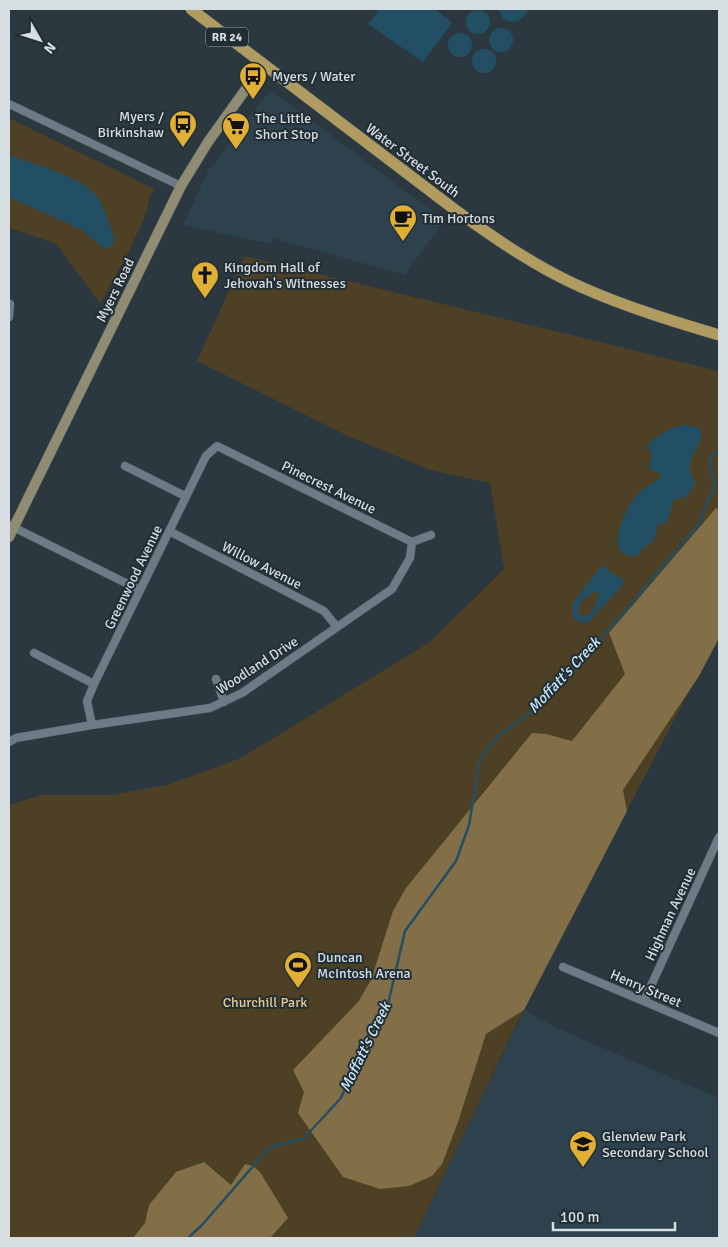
<svg xmlns="http://www.w3.org/2000/svg" width="728" height="1247" viewBox="0 0 728 1247" font-family="Signika,sans-serif">
<style>
.built{fill:#2e424d}
.green{fill:#4d4024}
.forest{fill:#826f48}
.water{fill:#234f64;fill-rule:evenodd}
.lines{fill:none;stroke-linecap:round;stroke-linejoin:round}
.stream{stroke:#234f64;stroke-width:2.5}
.street-casing{stroke:#4a555b;stroke-width:9}
.secondary-casing{stroke:#4a555b;stroke-width:11}
.primary-casing{stroke:#4a555b;stroke-width:12}
.street{stroke:#6d7c84;stroke-width:8}
.secondary{stroke:#8f8c73;stroke-width:10}
.primary{stroke:#b09b61;stroke-width:11}
.labels{text-anchor:middle;stroke-width:4;stroke-linejoin:round;paint-order:stroke}
.shield{fill:#222e35;stroke:#a0a9ae;stroke-width:1}
.shield-label{font-size:12px;font-weight:bold;fill:#d6dee2}
.poi-label{font-size:14px;fill:#d6dee2;stroke:#222e35;text-anchor:start}
.street-label{font-size:14px;fill:#d6dee2;stroke:#222e35}
.park-label{font-size:14px;fill:#eacb8a;stroke:#222e35}
.water-label{font-size:15px;font-style:italic;fill:#cde9f9;stroke:#222e35}
</style>
<rect width="100%" height="100%" fill="#2b383f"/>
<path class="built" d="M 271,90 L 444,220 L 405,275 L 273,238 L 271,244 L 183,225 L 208,171 Z
M 524,1010 L 551,1025 L 598,1046 L 719,1098 L 719,1238 L 414,1238 Z"/>
<path class="green" d="M 9,118 L 154,189 C 147,201 149,207 144,218 C 132,247 116,276 100,304 L 57,244 L 9,228 Z
M 245,256 L 719,371 L 719,633 L 518,1021 L 414,1238 L 9,1238 L 9,805 L 41,795 L 111,795 L 167,785 L 241,758 L 430,642 L 504,569 L 490,483 L 430,470 L 348,436 L 197,361 Z"/>
<path class="forest" d="M 716,508 L 719,509 L 719,638 L 699,676 L 623,790 L 627,811 L 524,1010 L 486,1034 L 458,1122 L 442,1164 L 432,1176 L 409,1186 L 380,1189 L 343,1177 L 298,1113 L 304,1092 L 293,1070 L 358,1002 L 371,980 L 393,911 L 406,888 L 532,733 L 546,734 L 572,741 L 625,674 L 609,633 Z
M 204,1162 L 231,1185 L 245,1164 L 253,1166 L 260,1172 L 288,1218 L 270,1238 L 133,1238 L 145,1223 L 149,1205 L 176,1172 Z"/>
<path class="water" d="M 380,9 L 435,9 L 452,23 L 423,62 L 368,24 Z
M 498,9 L 528,9 C 524,21 514,25 503,19 Z
M466 22a12 12 0 1 1 24 0a12 12 0 1 1-24 0Z
M489 40a12 12 0 1 1 24 0a12 12 0 1 1-24 0Z
M448 45a12 12 0 1 1 24 0a12 12 0 1 1-24 0Z
M472 61a12 12 0 1 1 24 0a12 12 0 1 1-24 0Z
M 12,156 C 34,164 79,176 95,194 C 104,205 110,226 115,240 L 109,248 L 103,248 L 82,230 L 9,197 L 9,157 Z
M 684,425 L 698,427 L 702,433 C 701,445 689,456 690,469 C 690,475 695,479 696,484 L 685,498 L 677,498 L 674,500 L 666,524 L 660,522 L 653,541 L 641,550 L 639,555 C 600,563 624,510 636,496 C 643,487 653,484 661,477 L 659,473 L 648,468 L 652,456 L 647,445 C 657,436 670,427 684,425 Z
M 602,565 L 616,576 L 621,578 L 624,581 L 622,586 L 588,623 L 578,621 L 573,618 L 572,604 ZM 595,592 L 599,593 C 597,603 593,613 584,617 L 579,614 L 578,611 C 579,603 587,594 595,592 Z"/>
<g class="lines">
<path class="stream" d="M 188,1238 L 202,1225 L 269,1148 L 304,1138 L 341,1098 L 369,1033 L 388,1004 L 405,931 L 456,861 L 469,825 L 480,759 L 497,737 L 540,705 L 614,624 L 698,525 L 715,484 L 710,470 L 711,455 L 719,450"/>
<g class="street-casing">
<path id="street" d="M 9,104 L 181,186
M 9,317 L 10,304
M 125,466 L 185,496
M 9,525 L 140,590
M 169,531 L 324,611 L 337,627
M 34,653 L 94,684
M 216,679 L 224,702
M 92,725 L 87,701 L 94,684 L 206,456 L 217,446 L 412,542 L 431,535
M 9,742 L 16,738 L 92,725 L 210,708 L 242,693 L 392,589 L 410,558 L 412,542
M 563,967 L 719,1033
M 644,1001 L 719,837"/>
</g>
<g class="secondary-casing">
<path id="secondary" d="M 9,537 L 181,186 L 208,142 L 263,65"/>
</g>
<g class="primary-casing">
<path id="primary" d="M 191,9 L 454,209 C 494,238 536,267 581,287 C 626,307 672,321 719,335"/>
</g>
<use href="#street" class="street"/>
<use href="#secondary" class="secondary"/>
<use href="#primary" class="primary"/>
</g>
<defs>
<g id="bus-pin" transform="scale(1.4375)"><path d="M0 17L-7.5 6A9.5 9.5 0 1 1 7.5 6Z" fill="#e1af34" stroke="#222e35"/><path d="M-5-6H5V4H4V6H2V4H-2V6H-4V4H-5ZM-3.5-4V0h7V-4ZM-3.5 1.2v1.5H-2V1.2ZM2 1.2v1.5H3.5V1.2Z" fill="#111"/></g>
<g id="supermarket-pin" transform="scale(1.4375)"><path d="M0 17L-7.5 6A9.5 9.5 0 1 1 7.5 6Z" fill="#e1af34" stroke="#222e35"/><path d="M-6-5.5h2.5l.6 2H6L4.5 2H-2.5L-4.4-4H-6ZM-1.5 3.2a1.3 1.3 0 1 0 .1 0ZM3 3.2a1.3 1.3 0 1 0 .1 0Z" fill="#111"/></g>
<g id="cafe-pin" transform="scale(1.4375)"><path d="M0 17L-7.5 6A9.5 9.5 0 1 1 7.5 6Z" fill="#e1af34" stroke="#222e35"/><path d="M-5.5-4.5H6V0H3Q3 3.5 0 3.5H-2.5Q-5.5 3.5-5.5 0ZM3-3.2v2h1.7v-2ZM-6 4.5H4V6H-6Z" fill="#111"/></g>
<g id="church-pin" transform="scale(1.4375)"><path d="M0 17L-7.5 6A9.5 9.5 0 1 1 7.5 6Z" fill="#e1af34" stroke="#222e35"/><path d="M-1.2-6h2.4v3.5h3.3v2.4h-3.3V6h-2.4V-.1h-3.3v-2.4h3.3Z" fill="#111"/></g>
<g id="stadium-pin" transform="scale(1.4375)"><path d="M0 17L-7.5 6A9.5 9.5 0 1 1 7.5 6Z" fill="#e1af34" stroke="#222e35"/><path d="M0-5a6.5 5 0 1 0 0 10a6.5 5 0 1 0 0-10ZM-3.5-1.8h7v3.6h-7Z" fill="#111"/></g>
<g id="school-pin" transform="scale(1.4375)"><path d="M0 17L-7.5 6A9.5 9.5 0 1 1 7.5 6Z" fill="#e1af34" stroke="#222e35"/><path d="M0-5L7-2L0 1L-7-2ZM-4 1L0 2.5L4 1V4Q0 6-4 4Z" fill="#111"/></g>
</defs>
<g fill-rule="evenodd">
<use href="#bus-pin" x="253" y="76"/>
<use href="#bus-pin" x="183" y="124"/>
<use href="#supermarket-pin" x="236" y="126"/>
<use href="#cafe-pin" x="403" y="218"/>
<use href="#church-pin" x="205" y="275"/>
<use href="#stadium-pin" x="298" y="965"/>
<use href="#school-pin" x="583" y="1144"/>
</g>
<g class="labels">
<rect class="shield" x="206" y="27.5" width="42" height="19" rx="4"/>
<g class="shield-label">
<text x="227" y="41">RR 24</text>
</g>
<g class="poi-label">
<text x="272" y="81">Myers / Water</text>
<text x="164" y="121" text-anchor="end">Myers /<tspan x="164" dy="16">Birkinshaw</tspan></text>
<text x="255" y="123">The Little<tspan x="255" dy="16">Short Stop</tspan></text>
<text x="422" y="223">Tim Hortons</text>
<text x="224" y="272">Kingdom Hall of<tspan x="224" dy="16">Jehovah's Witnesses</tspan></text>
<text x="317" y="962">Duncan<tspan x="317" dy="16">McIntosh Arena</tspan></text>
<text x="602" y="1141">Glenview Park<tspan x="602" dy="16">Secondary School</tspan></text>
</g>
<g class="street-label">
<text transform="translate(413 160) rotate(37)" y="5">Water Street South</text>
<text transform="translate(115 290) rotate(-64)" y="5">Myers Road</text>
<text transform="translate(329 487) rotate(26)" y="5">Pinecrest Avenue</text>
<text transform="translate(262 565) rotate(27)" y="5">Willow Avenue</text>
<text transform="translate(133 577) rotate(-64)" y="5">Greenwood Avenue</text>
<text transform="translate(257 665) rotate(-33)" y="5">Woodland Drive</text>
<text transform="translate(670 914) rotate(-65)" y="5">Highman Avenue</text>
<text transform="translate(646 988) rotate(23)" y="5">Henry Street</text>
</g>
<g class="park-label">
<text x="265" y="1007">Churchill Park</text>
</g>
<g class="water-label">
<text transform="translate(564 675) rotate(-47)" y="5">Moffatt's Creek</text>
<text transform="translate(365 1047) rotate(-64)" y="5">Moffatt's Creek</text>
</g>
</g>
<rect width="728" height="1247" fill="none" stroke="#d6dee2" stroke-width="20"/>
<g transform="translate(40 40) rotate(129)" stroke="#222e35" stroke-width="4" paint-order="stroke">
<path d="M0-4L9 19L0 12L-9 19Z" fill="#d6dee2"/>
<text y="-8" font-size="14" font-weight="bold" text-anchor="middle" fill="#d6dee2">N</text>
</g>
<path d="M553 1222v8h122v-8" fill="none" stroke="#d6dee2" stroke-width="2.5"/>
<text x="560" y="1222" font-size="15" fill="#d6dee2" stroke="#222e35" stroke-width="4" paint-order="stroke">100 m</text>
</svg>
